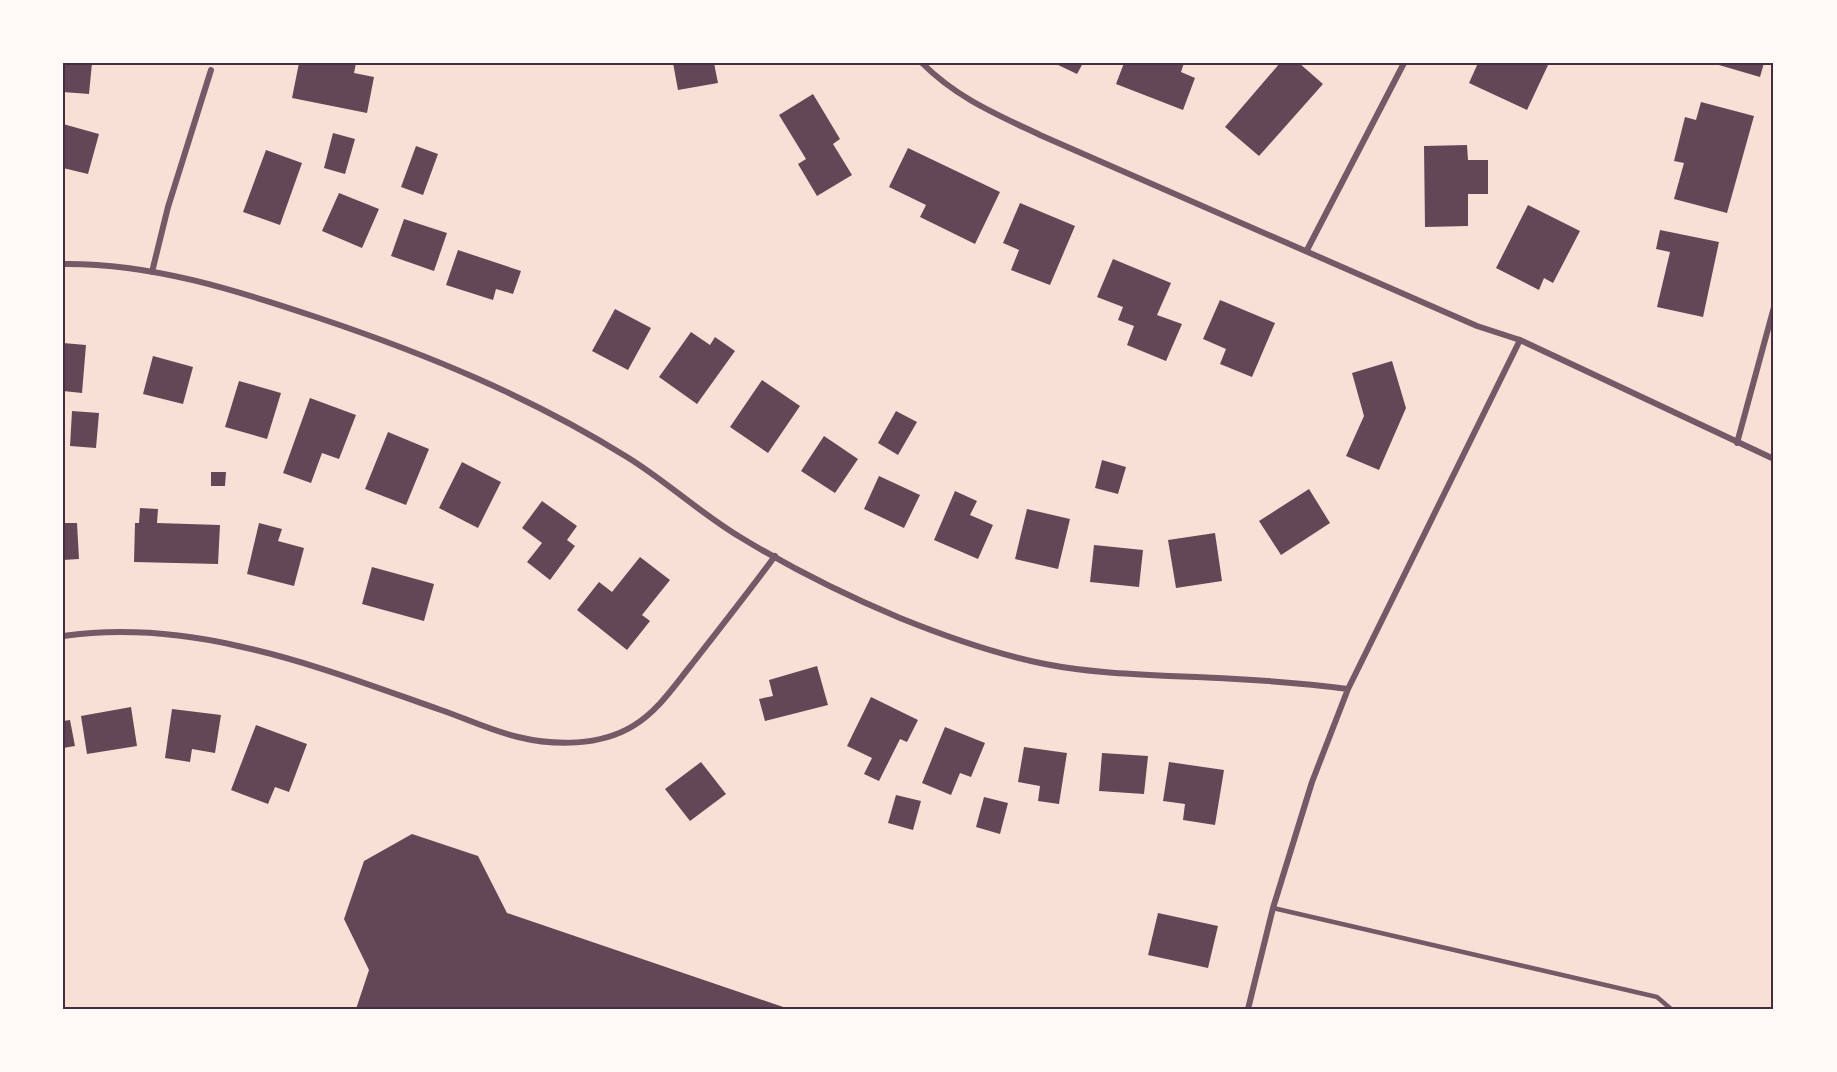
<svg xmlns="http://www.w3.org/2000/svg" width="1837" height="1072" viewBox="0 0 1837 1072" font-family="'Golos Text',sans-serif">
<style>
.building{fill:#644757}
.lines{fill:none;stroke-linecap:round;stroke-linejoin:round}
.service{stroke:#755966;stroke-width:4.5}
.minor{stroke:#755966;stroke-width:6}
.neatline{fill:none;stroke:#4a2c40;stroke-width:2}
</style>
<rect width="100%" height="100%" fill="#f7e1d7"/>
<path class="building" d="M 63,63 L 92,63 L 89,94 L 63,92 Z
M 299,63 L 356,63 L 354,73 L 374,77 L 367,113 L 292,98 Z
M 673,63 L 714,63 L 718,83 L 678,90 Z
M 1054,63 L 1083,63 L 1077,74 Z
M 1124,63 L 1184,63 L 1181,72 L 1195,78 L 1183,110 L 1116,84 Z
M 1280,63 L 1299,63 L 1323,84 L 1259,156 L 1225,127 Z
M 1478,63 L 1549,63 L 1527,110 L 1469,83 Z
M 1712,63 L 1764,63 L 1760,77 Z
M 813,94 L 840,139 L 833,144 L 852,175 L 817,196 L 798,164 L 806,159 L 779,115 Z
M 1701,102 L 1754,116 L 1727,213 L 1674,199 L 1684,163 L 1674,161 L 1685,117 L 1696,120 Z
M 63,124 L 99,134 L 88,174 L 63,168 Z
M 333,133 L 355,139 L 345,174 L 324,168 Z
M 1467,145 L 1468,160 L 1488,160 L 1488,194 L 1468,194 L 1468,226 L 1425,227 L 1424,146 Z
M 416,146 L 438,154 L 423,195 L 401,187 Z
M 908,148 L 1000,192 L 975,244 L 920,217 L 926,205 L 889,187 Z
M 266,150 L 302,163 L 280,225 L 243,212 Z
M 339,193 L 379,209 L 362,248 L 322,231 Z
M 1020,203 L 1075,226 L 1050,285 L 1011,270 L 1019,250 L 1003,243 Z
M 1528,205 L 1580,231 L 1553,283 L 1544,278 L 1539,290 L 1496,268 Z
M 404,219 L 447,233 L 434,271 L 391,256 Z
M 1660,230 L 1719,242 L 1703,317 L 1657,307 L 1670,252 L 1656,249 Z
M 458,250 L 521,271 L 513,294 L 496,289 L 493,300 L 446,285 Z
M 1113,259 L 1171,283 L 1157,315 L 1182,324 L 1166,361 L 1127,345 L 1134,326 L 1118,320 L 1123,307 L 1097,297 Z
M 1220,300 L 1275,323 L 1252,377 L 1220,364 L 1226,349 L 1203,339 Z
M 615,309 L 651,328 L 628,370 L 592,351 Z
M 691,332 L 710,345 L 715,337 L 735,351 L 697,404 L 659,377 Z
M 63,343 L 86,345 L 82,393 L 63,391 Z
M 153,356 L 193,367 L 183,404 L 143,394 Z
M 1392,361 L 1406,408 L 1379,470 L 1346,456 L 1364,416 L 1352,373 Z
M 762,380 L 800,406 L 768,453 L 730,427 Z
M 239,381 L 281,393 L 267,439 L 225,427 Z
M 310,398 L 356,415 L 339,459 L 322,453 L 311,483 L 283,473 Z
M 72,411 L 99,413 L 96,448 L 70,446 Z
M 896,411 L 917,422 L 898,455 L 878,443 Z
M 388,432 L 429,449 L 406,505 L 365,489 Z
M 824,436 L 858,459 L 835,493 L 801,471 Z
M 1102,460 L 1126,467 L 1118,494 L 1095,488 Z
M 462,462 L 501,482 L 478,528 L 439,508 Z
M 211,472 L 226,472 L 225,486 L 211,486 Z
M 879,476 L 920,495 L 904,528 L 864,509 Z
M 1309,489 L 1330,523 L 1281,555 L 1259,521 Z
M 955,491 L 977,501 L 970,515 L 993,525 L 978,559 L 934,540 Z
M 542,501 L 577,526 L 567,540 L 575,546 L 550,580 L 527,562 L 542,543 L 522,528 Z
M 140,508 L 158,509 L 157,523 L 220,525 L 218,564 L 134,562 L 135,523 L 139,523 Z
M 1027,509 L 1070,519 L 1058,569 L 1015,559 Z
M 63,523 L 77,523 L 79,559 L 63,560 Z
M 259,523 L 282,529 L 278,541 L 304,548 L 294,586 L 247,574 Z
M 1215,533 L 1222,581 L 1176,588 L 1168,540 Z
M 1094,545 L 1143,550 L 1139,587 L 1090,582 Z
M 640,557 L 670,580 L 642,615 L 650,621 L 627,650 L 577,610 L 599,582 L 612,592 Z
M 372,567 L 434,584 L 424,621 L 362,604 Z
M 817,666 L 828,705 L 765,721 L 759,699 L 773,696 L 769,680 Z
M 871,697 L 918,720 L 907,742 L 900,739 L 879,781 L 864,774 L 872,758 L 847,746 Z
M 131,707 L 137,746 L 87,754 L 81,716 Z
M 172,709 L 221,715 L 215,753 L 192,749 L 190,762 L 165,758 Z
M 70,720 L 75,746 L 63,748 L 63,721 Z
M 256,725 L 307,744 L 289,792 L 275,787 L 268,804 L 231,790 Z
M 945,727 L 985,743 L 971,777 L 960,773 L 951,795 L 922,783 Z
M 1024,747 L 1067,753 L 1059,804 L 1038,801 L 1040,786 L 1018,782 Z
M 1102,753 L 1148,756 L 1144,794 L 1099,791 Z
M 701,762 L 726,794 L 690,821 L 665,789 Z
M 1169,762 L 1224,770 L 1215,825 L 1183,820 L 1185,804 L 1163,801 Z
M 896,795 L 921,801 L 913,830 L 888,823 Z
M 984,797 L 1008,803 L 1000,834 L 976,827 Z
M 412,834 L 478,856 L 507,913 L 789,1009 L 356,1009 L 369,970 L 344,919 L 364,861 Z
M 1158,913 L 1218,926 L 1208,968 L 1148,955 Z"/>
<g class="lines">
<path class="service" d="M 1273,908 L 1657,997 L 1671,1009"/>
<path class="minor" d="M 922,63 C 957,98 996,114 1040,135 L 1477,326 L 1520,340 L 1774,459
M 1307,250 L 1404,63
M 63,264 C 151,263 236,290 319,318 C 426,354 531,397 627,457 C 666,481 700,513 740,537 C 791,568 845,595 900,618 C 947,637 995,654 1045,664 C 1086,672 1127,674 1169,676 C 1229,678 1288,681 1348,689
M 152,272 L 168,207 L 211,70
M 1737,443 L 1774,307
M 63,636 C 121,628 181,633 238,646 C 308,661 375,687 441,710 C 467,719 492,731 518,737 C 555,746 600,746 633,726 C 658,711 674,686 692,664 C 720,628 748,593 775,556
M 1248,1009 L 1273,908 L 1312,782 L 1348,689 L 1520,340"/>
</g>
<rect width="1837" height="1072" fill="none" stroke="#fffaf5" stroke-width="129"/>
<rect x="64" y="64" width="1708" height="944" class="neatline"/>
</svg>
